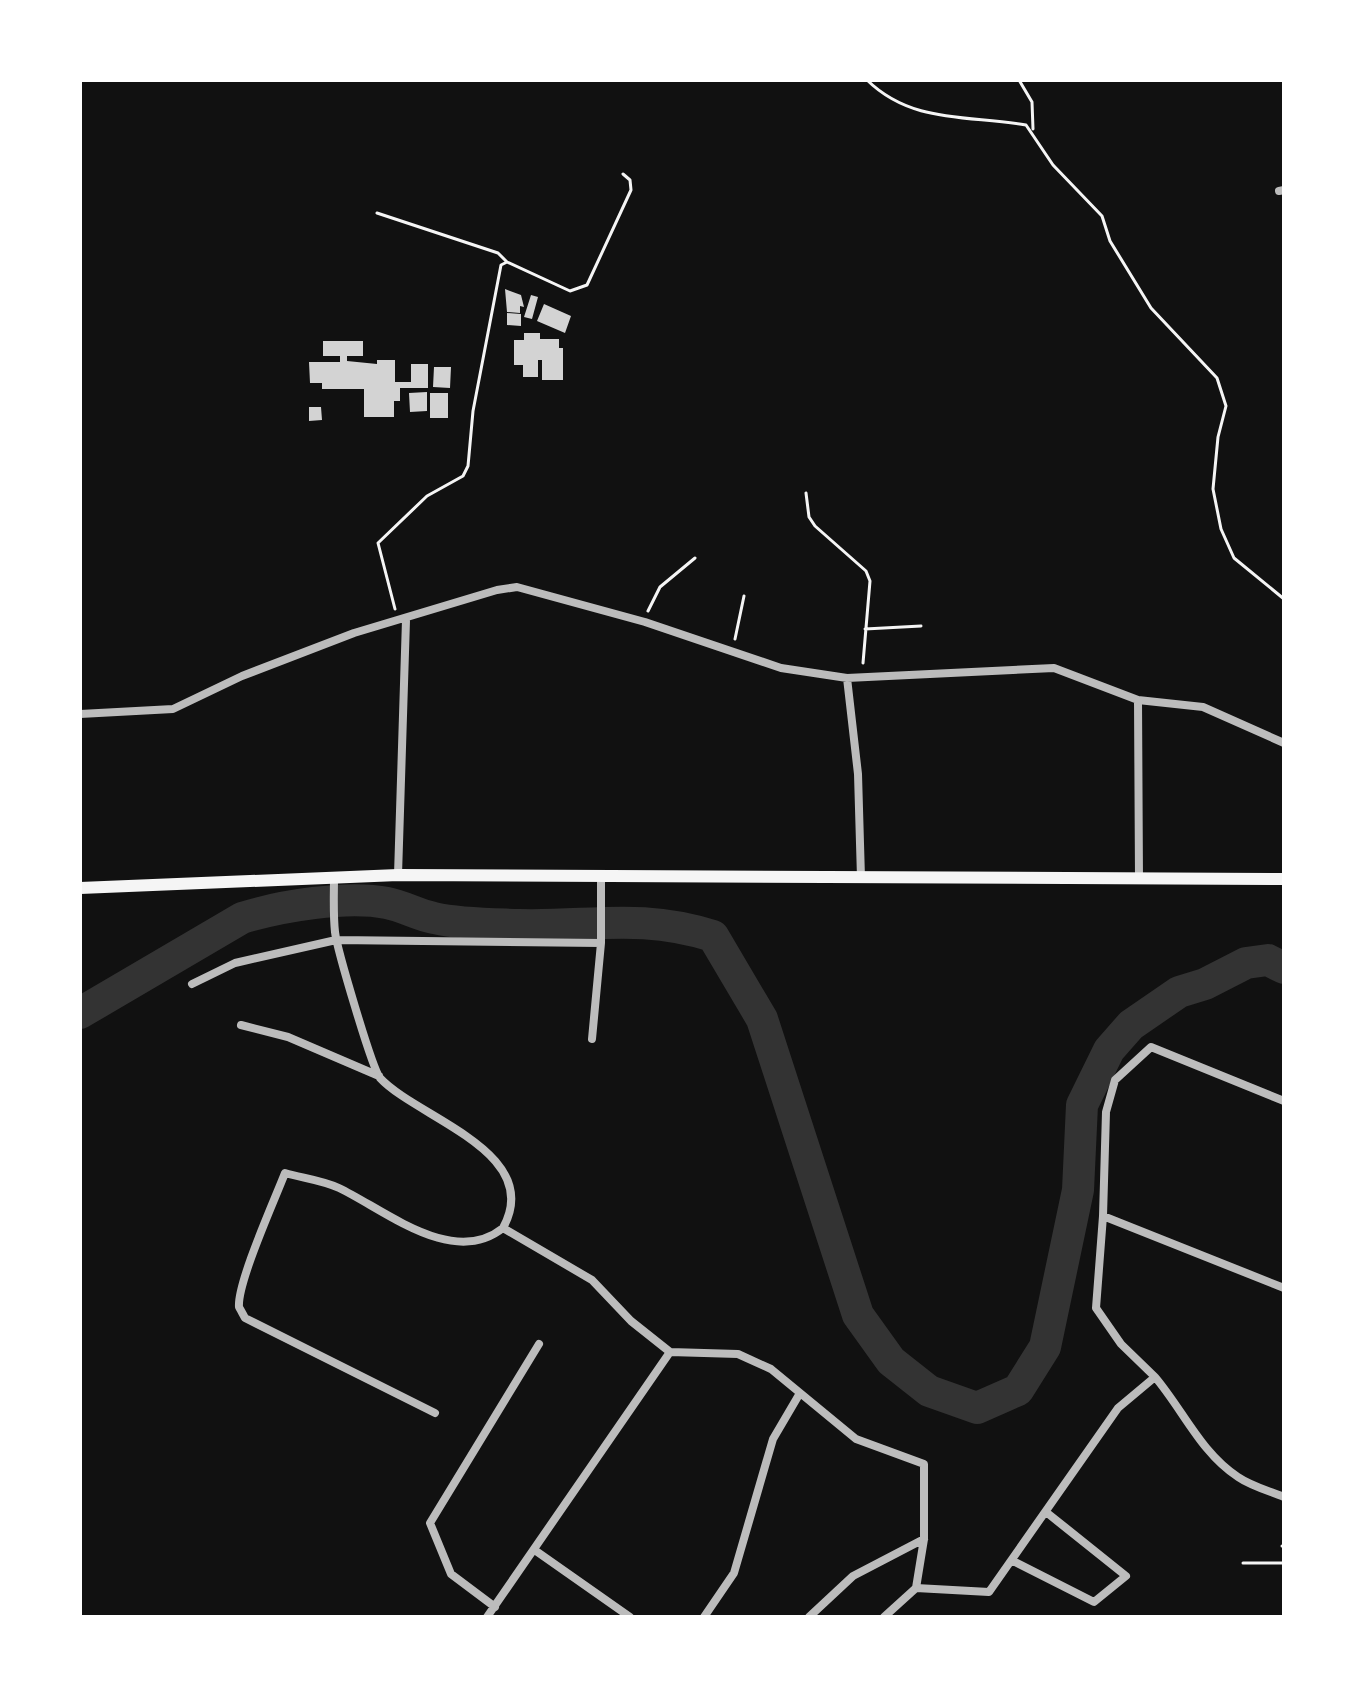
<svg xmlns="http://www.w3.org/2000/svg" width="1364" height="1697" viewBox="0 0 1364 1697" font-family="Quicksand,sans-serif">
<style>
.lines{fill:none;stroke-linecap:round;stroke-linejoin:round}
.river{stroke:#333;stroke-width:32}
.building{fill:#d3d3d3}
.path{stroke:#f5f5f5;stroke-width:3}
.minor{stroke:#bcbcbc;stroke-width:8}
.primary{stroke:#f5f5f5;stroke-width:12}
</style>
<rect width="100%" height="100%" fill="#111"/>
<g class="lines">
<path class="river" d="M 80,1013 L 242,918 C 280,906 347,895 387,903 C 403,906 418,915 434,918 C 460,924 492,924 519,925 C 591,927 640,913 713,936 L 762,1019 L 858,1315 L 891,1361 L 929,1391 L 977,1408 L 1018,1390 L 1045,1347 L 1078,1190 L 1082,1105 L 1109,1050 L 1131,1025 L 1179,992 L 1205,984 L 1246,963 L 1268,960 L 1284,968"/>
</g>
<path class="building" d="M 505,289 L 521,295 L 524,307 L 520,306 L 520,313 L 507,312 Z
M 531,295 L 538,297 L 532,319 L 524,317 Z
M 544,304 L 571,316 L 565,333 L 537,321 Z
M 507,313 L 521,314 L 521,326 L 507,325 Z
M 524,333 L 540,333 L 540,339 L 559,339 L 559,348 L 563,348 L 563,380 L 542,380 L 542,360 L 538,360 L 538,377 L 523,377 L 523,365 L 514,365 L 514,340 L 524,340 Z
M 323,341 L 363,341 L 363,356 L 347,356 L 347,361 L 377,364 L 377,360 L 395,360 L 395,382 L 411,382 L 411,364 L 428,364 L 428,388 L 400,388 L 400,401 L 394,401 L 394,417 L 364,417 L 364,389 L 322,389 L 322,383 L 310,383 L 309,362 L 340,362 L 340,356 L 323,356 Z
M 434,367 L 451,367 L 450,388 L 433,387 Z
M 427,392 L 427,411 L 410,412 L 409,393 Z
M 430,393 L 448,393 L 448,418 L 430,418 Z
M 309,407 L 321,407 L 322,420 L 309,421 Z"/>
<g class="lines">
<path class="path" d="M 867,80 C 912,124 968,115 1026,125 L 1053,165 L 1102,216 L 1110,241 L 1151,308 L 1217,378 L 1226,406 L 1218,437 L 1213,489 L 1221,529 L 1234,558 L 1284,599
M 1019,80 L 1032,102 L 1033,129
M 377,213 L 498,253 L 507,262
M 806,493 L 809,517 L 815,526 L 866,571 L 870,581 L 863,663
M 395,609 L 378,543 L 427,496 L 463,476 L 468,466 L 473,411 L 501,265 L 507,262 L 570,291 L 587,285 L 631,190 L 630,180 L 623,174
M 648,611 L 660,587 L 695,558
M 865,629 L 921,626
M 735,639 L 744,596
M 1282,1546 L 1284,1546
M 1243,1563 L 1284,1563"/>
<path class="minor" d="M 1279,191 L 1284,190
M 847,678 L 858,774 L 861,878
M 1138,700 L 1139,879
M 80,714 L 173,709 L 242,676 L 354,633 L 497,590 L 517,587 L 645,622 L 781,668 L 847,678 L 1054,668 L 1138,700 L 1203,707 L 1284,743
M 398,875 L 406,620
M 334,876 C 334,895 333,913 335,932 C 337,949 372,1068 380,1078 C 417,1118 545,1152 503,1228 L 592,1280 L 631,1321 L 670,1352 L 738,1354 L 771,1369 L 856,1439 L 924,1464 L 924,1539 L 916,1588 L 884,1617
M 601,943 L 601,875
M 192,984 L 235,963 L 336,940 L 601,943 L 592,1039
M 241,1025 L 288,1037 L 379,1076
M 1103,1216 L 1106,1112 L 1115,1080 L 1151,1047 L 1284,1101
M 1155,1377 L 1121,1344 L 1096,1308 L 1103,1216 L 1284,1288
M 435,1413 L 245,1318 C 244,1316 240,1309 239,1307 C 237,1283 275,1199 285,1173 C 302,1178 322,1180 339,1188 C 385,1210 453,1268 503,1228
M 536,1551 L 630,1617
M 1013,1561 L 1094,1602 L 1126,1576 L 1046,1512
M 916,1588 L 989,1592 L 1118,1408 L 1155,1377 C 1183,1410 1201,1453 1238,1477 C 1251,1486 1269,1491 1284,1497
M 495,1607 L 451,1574 L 430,1523 L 539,1344
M 487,1617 L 670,1352
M 704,1617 L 734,1573 L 773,1439 L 800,1393
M 809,1617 L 853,1576 L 924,1539"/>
<path class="primary" d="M 80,888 L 398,875 L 1284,879"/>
</g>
<rect width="1364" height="1697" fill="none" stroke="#ffffff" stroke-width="164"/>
</svg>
